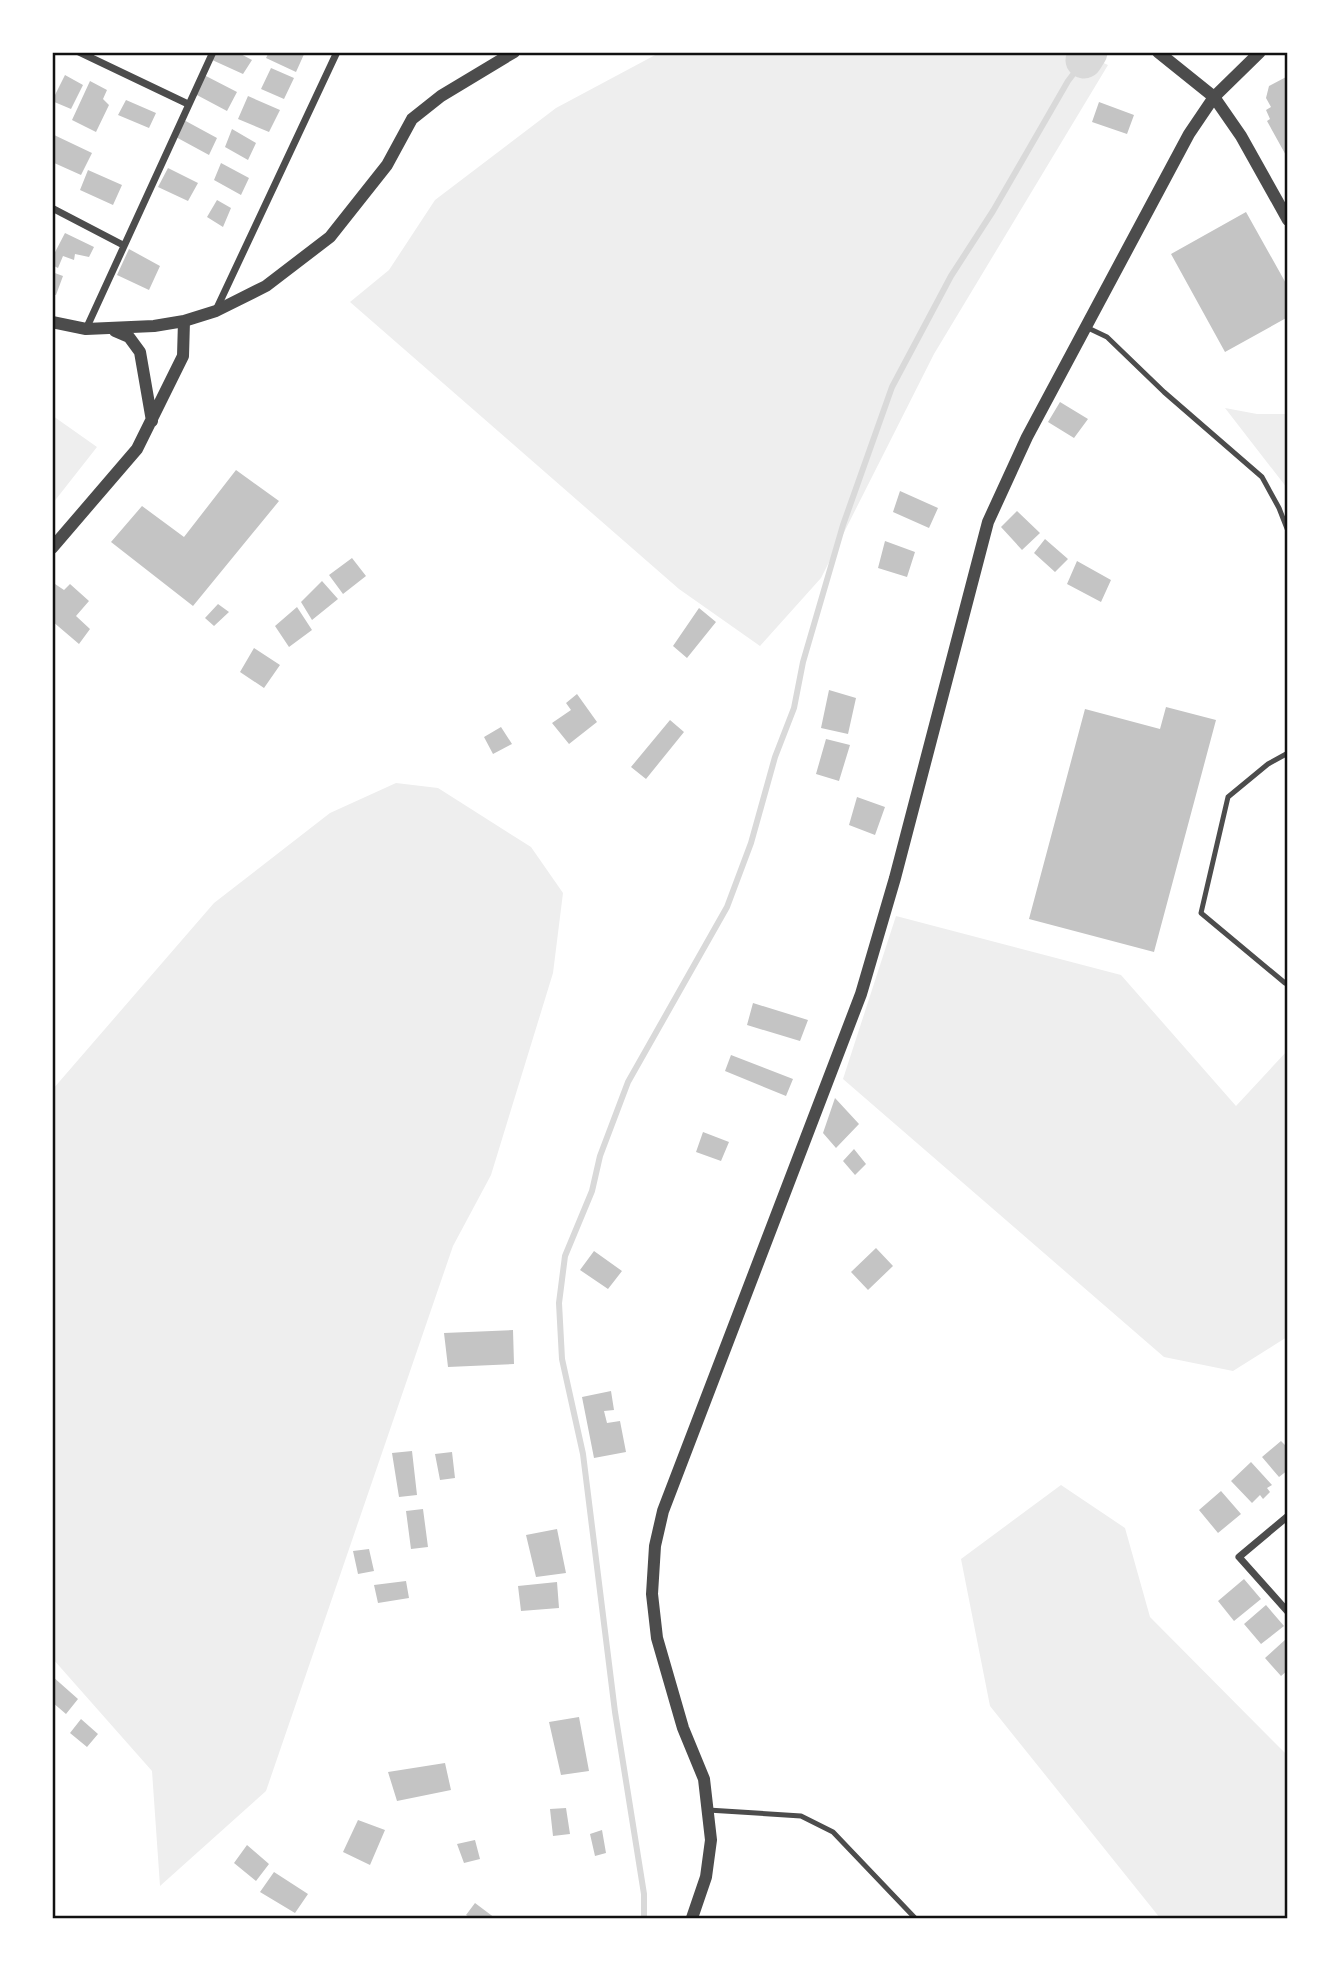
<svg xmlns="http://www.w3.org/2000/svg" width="1340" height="1971" viewBox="0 0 1340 1971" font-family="'Work Sans',sans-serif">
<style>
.green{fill:#eee}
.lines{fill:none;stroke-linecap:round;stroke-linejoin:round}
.stream{stroke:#d9d9d9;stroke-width:6}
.river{stroke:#d9d9d9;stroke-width:37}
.building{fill:#c4c4c4}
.service{stroke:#4c4c4c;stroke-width:5}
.minor{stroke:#4c4c4c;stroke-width:7}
.tertiary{stroke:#4c4c4c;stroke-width:12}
.neatline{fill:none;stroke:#111;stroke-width:2.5}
</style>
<rect width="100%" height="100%" fill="#fff"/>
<path class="green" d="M 1079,52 L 1108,65 L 934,354 L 821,578 L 760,646 L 679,589 L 350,302 L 389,270 L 435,200 L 556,108 L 659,53 Z
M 1225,408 L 1257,414 L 1287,414 L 1287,488 Z
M 53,416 L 97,447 L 53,503 Z
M 396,783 L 438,788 L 531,847 L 563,893 L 553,973 L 491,1175 L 453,1246 L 266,1791 L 160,1886 L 152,1771 L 53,1659 L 53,1089 L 214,903 L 330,813 Z
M 896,916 L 1121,975 L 1236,1106 L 1287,1051 L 1287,1337 L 1233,1371 L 1164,1357 L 843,1079 Z
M 1061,1485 L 1125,1528 L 1150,1617 L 1287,1755 L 1287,1918 L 1160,1918 L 990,1706 L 961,1559 Z"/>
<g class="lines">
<path class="stream" d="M 644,1918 L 644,1894 L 615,1712 L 583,1454 L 562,1359 L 559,1303 L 565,1256 L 592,1191 L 600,1156 L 628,1082 L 727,907 L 751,843 L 775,757 L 794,708 L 803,662 L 843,525 L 892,387 L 951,276 L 993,211 L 1068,81 L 1084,60"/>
<path class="river" d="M 1084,60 L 1089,52"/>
</g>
<path class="building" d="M 213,52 L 237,52 L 252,60 L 243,74 L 210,59 Z
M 269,52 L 305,52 L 296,72 L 266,58 Z
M 271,68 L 294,78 L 284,99 L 261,89 Z
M 65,75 L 83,85 L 71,109 L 52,101 Z
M 204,75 L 237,92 L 227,111 L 195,94 Z
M 1288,76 L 1288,159 L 1267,121 L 1270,119 L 1266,110 L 1271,107 L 1266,98 L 1269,86 Z
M 90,81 L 107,90 L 103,99 L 109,105 L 96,132 L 72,120 Z
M 248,96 L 280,110 L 269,132 L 238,119 Z
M 126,100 L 156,113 L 149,128 L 118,115 Z
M 1099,102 L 1134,115 L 1127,134 L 1092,122 Z
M 182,119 L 217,138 L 209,155 L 174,136 Z
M 232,129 L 256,143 L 248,160 L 225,147 Z
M 52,134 L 92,153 L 81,175 L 52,162 Z
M 221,163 L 249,178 L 241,195 L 214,180 Z
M 168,168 L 198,183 L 188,201 L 158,187 Z
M 88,170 L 122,185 L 113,205 L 80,190 Z
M 217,200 L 231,208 L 223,227 L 207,217 Z
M 1246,212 L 1288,287 L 1288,317 L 1225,352 L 1171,254 Z
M 65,233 L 94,247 L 89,257 L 75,254 L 74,260 L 63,256 L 58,268 L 52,265 L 52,258 Z
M 129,249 L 160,266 L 149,290 L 117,275 Z
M 52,272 L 63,276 L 56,295 L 52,294 Z
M 1060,402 L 1088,419 L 1074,438 L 1048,422 Z
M 236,470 L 279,501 L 193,606 L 111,542 L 142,506 L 184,537 Z
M 900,491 L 938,508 L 929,528 L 893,512 Z
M 1017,511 L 1040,533 L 1022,550 L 1001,527 Z
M 1045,539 L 1068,559 L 1055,572 L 1034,553 Z
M 885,541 L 915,552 L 907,577 L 878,568 Z
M 352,558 L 366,576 L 343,594 L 329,575 Z
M 1077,561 L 1111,580 L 1101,602 L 1067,584 Z
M 322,581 L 338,599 L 312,620 L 301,602 Z
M 52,582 L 64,590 L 70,584 L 89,601 L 76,616 L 90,629 L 79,644 L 52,621 Z
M 218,604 L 229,612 L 214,626 L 205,618 Z
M 297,607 L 312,630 L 289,647 L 275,626 Z
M 699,608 L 716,622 L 687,658 L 673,646 Z
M 254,648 L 280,665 L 264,688 L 240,672 Z
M 829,690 L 856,698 L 848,734 L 821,728 Z
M 577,694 L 597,722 L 569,744 L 552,723 L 571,710 L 566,703 Z
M 1166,707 L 1216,720 L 1154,952 L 1029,919 L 1085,709 L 1160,729 Z
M 670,720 L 684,732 L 646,779 L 631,767 Z
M 501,727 L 512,744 L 493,754 L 484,737 Z
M 826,739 L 850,745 L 839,781 L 816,774 Z
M 857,797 L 885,807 L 875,835 L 849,825 Z
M 753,1003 L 808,1020 L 800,1041 L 747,1025 Z
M 731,1055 L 793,1079 L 786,1096 L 725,1071 Z
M 835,1098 L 859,1124 L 836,1148 L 823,1133 Z
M 703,1132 L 729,1142 L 721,1161 L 696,1152 Z
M 854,1149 L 866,1164 L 855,1175 L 843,1161 Z
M 876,1248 L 893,1266 L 868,1290 L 851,1272 Z
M 594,1251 L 622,1271 L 608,1289 L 580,1270 Z
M 513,1330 L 514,1364 L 448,1367 L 444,1333 Z
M 611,1391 L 614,1410 L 604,1411 L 607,1423 L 620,1421 L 626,1452 L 594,1458 L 582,1397 Z
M 1281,1441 L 1288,1448 L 1288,1470 L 1279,1477 L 1262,1457 Z
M 412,1451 L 417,1495 L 399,1497 L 392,1453 Z
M 452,1452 L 455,1478 L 440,1480 L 435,1454 Z
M 1251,1462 L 1272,1485 L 1267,1488 L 1270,1492 L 1263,1499 L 1260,1495 L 1252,1503 L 1231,1481 Z
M 1221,1491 L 1241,1514 L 1218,1533 L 1199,1510 Z
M 423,1509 L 428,1547 L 411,1549 L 406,1511 Z
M 557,1529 L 566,1573 L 536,1577 L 526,1535 Z
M 369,1549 L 374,1571 L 358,1574 L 353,1551 Z
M 1244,1579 L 1261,1599 L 1234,1621 L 1218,1601 Z
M 406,1581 L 409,1598 L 378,1603 L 374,1585 Z
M 557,1582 L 559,1608 L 521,1611 L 518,1586 Z
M 1266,1605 L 1284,1626 L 1261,1644 L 1244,1624 Z
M 1286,1639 L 1288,1670 L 1281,1676 L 1265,1658 Z
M 52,1676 L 78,1699 L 66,1714 L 52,1702 Z
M 579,1717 L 589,1771 L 561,1775 L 549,1722 Z
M 81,1719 L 98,1734 L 87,1747 L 70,1733 Z
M 445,1763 L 451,1790 L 397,1801 L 388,1772 Z
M 566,1808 L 570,1834 L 553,1836 L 550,1809 Z
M 358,1820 L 385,1830 L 370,1865 L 343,1852 Z
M 602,1830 L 606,1853 L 595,1856 L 590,1834 Z
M 475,1840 L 480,1859 L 464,1863 L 457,1844 Z
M 247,1845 L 269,1864 L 256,1881 L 234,1863 Z
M 274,1872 L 308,1894 L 295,1913 L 260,1892 Z
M 475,1903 L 495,1918 L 471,1918 L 466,1915 Z"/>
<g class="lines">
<path class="service" d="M 1086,327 L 1107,337 L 1164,392 L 1262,477 L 1279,508 L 1288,531
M 1285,983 L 1201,913 L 1228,797 L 1268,764 L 1288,753
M 708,1810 L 801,1816 L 833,1832 L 915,1918"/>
<path class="minor" d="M 79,52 L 188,104
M 52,208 L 123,245
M 216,310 L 337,52
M 86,329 L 213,52
M 1288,1516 L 1239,1557 L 1288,1612"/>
<path class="tertiary" d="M 1158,52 L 1214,97 L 1241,136 L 1288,220
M 52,322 L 86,329 L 154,326 L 184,321 L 216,311 L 266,286 L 330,237 L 387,165 L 412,119 L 441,96 L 514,52
M 115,331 L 129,337 L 140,352 L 152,421
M 52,548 L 137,449 L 183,356 L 184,321
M 692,1918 L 706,1877 L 711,1840 L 704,1779 L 683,1728 L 657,1638 L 652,1594 L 655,1546 L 663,1511 L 861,994 L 895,878 L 988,522 L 1027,437 L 1189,134 L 1214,97 L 1260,52"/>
</g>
<rect width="1340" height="1971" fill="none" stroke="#ffffff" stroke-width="108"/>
<rect x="54" y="54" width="1232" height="1863" class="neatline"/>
</svg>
